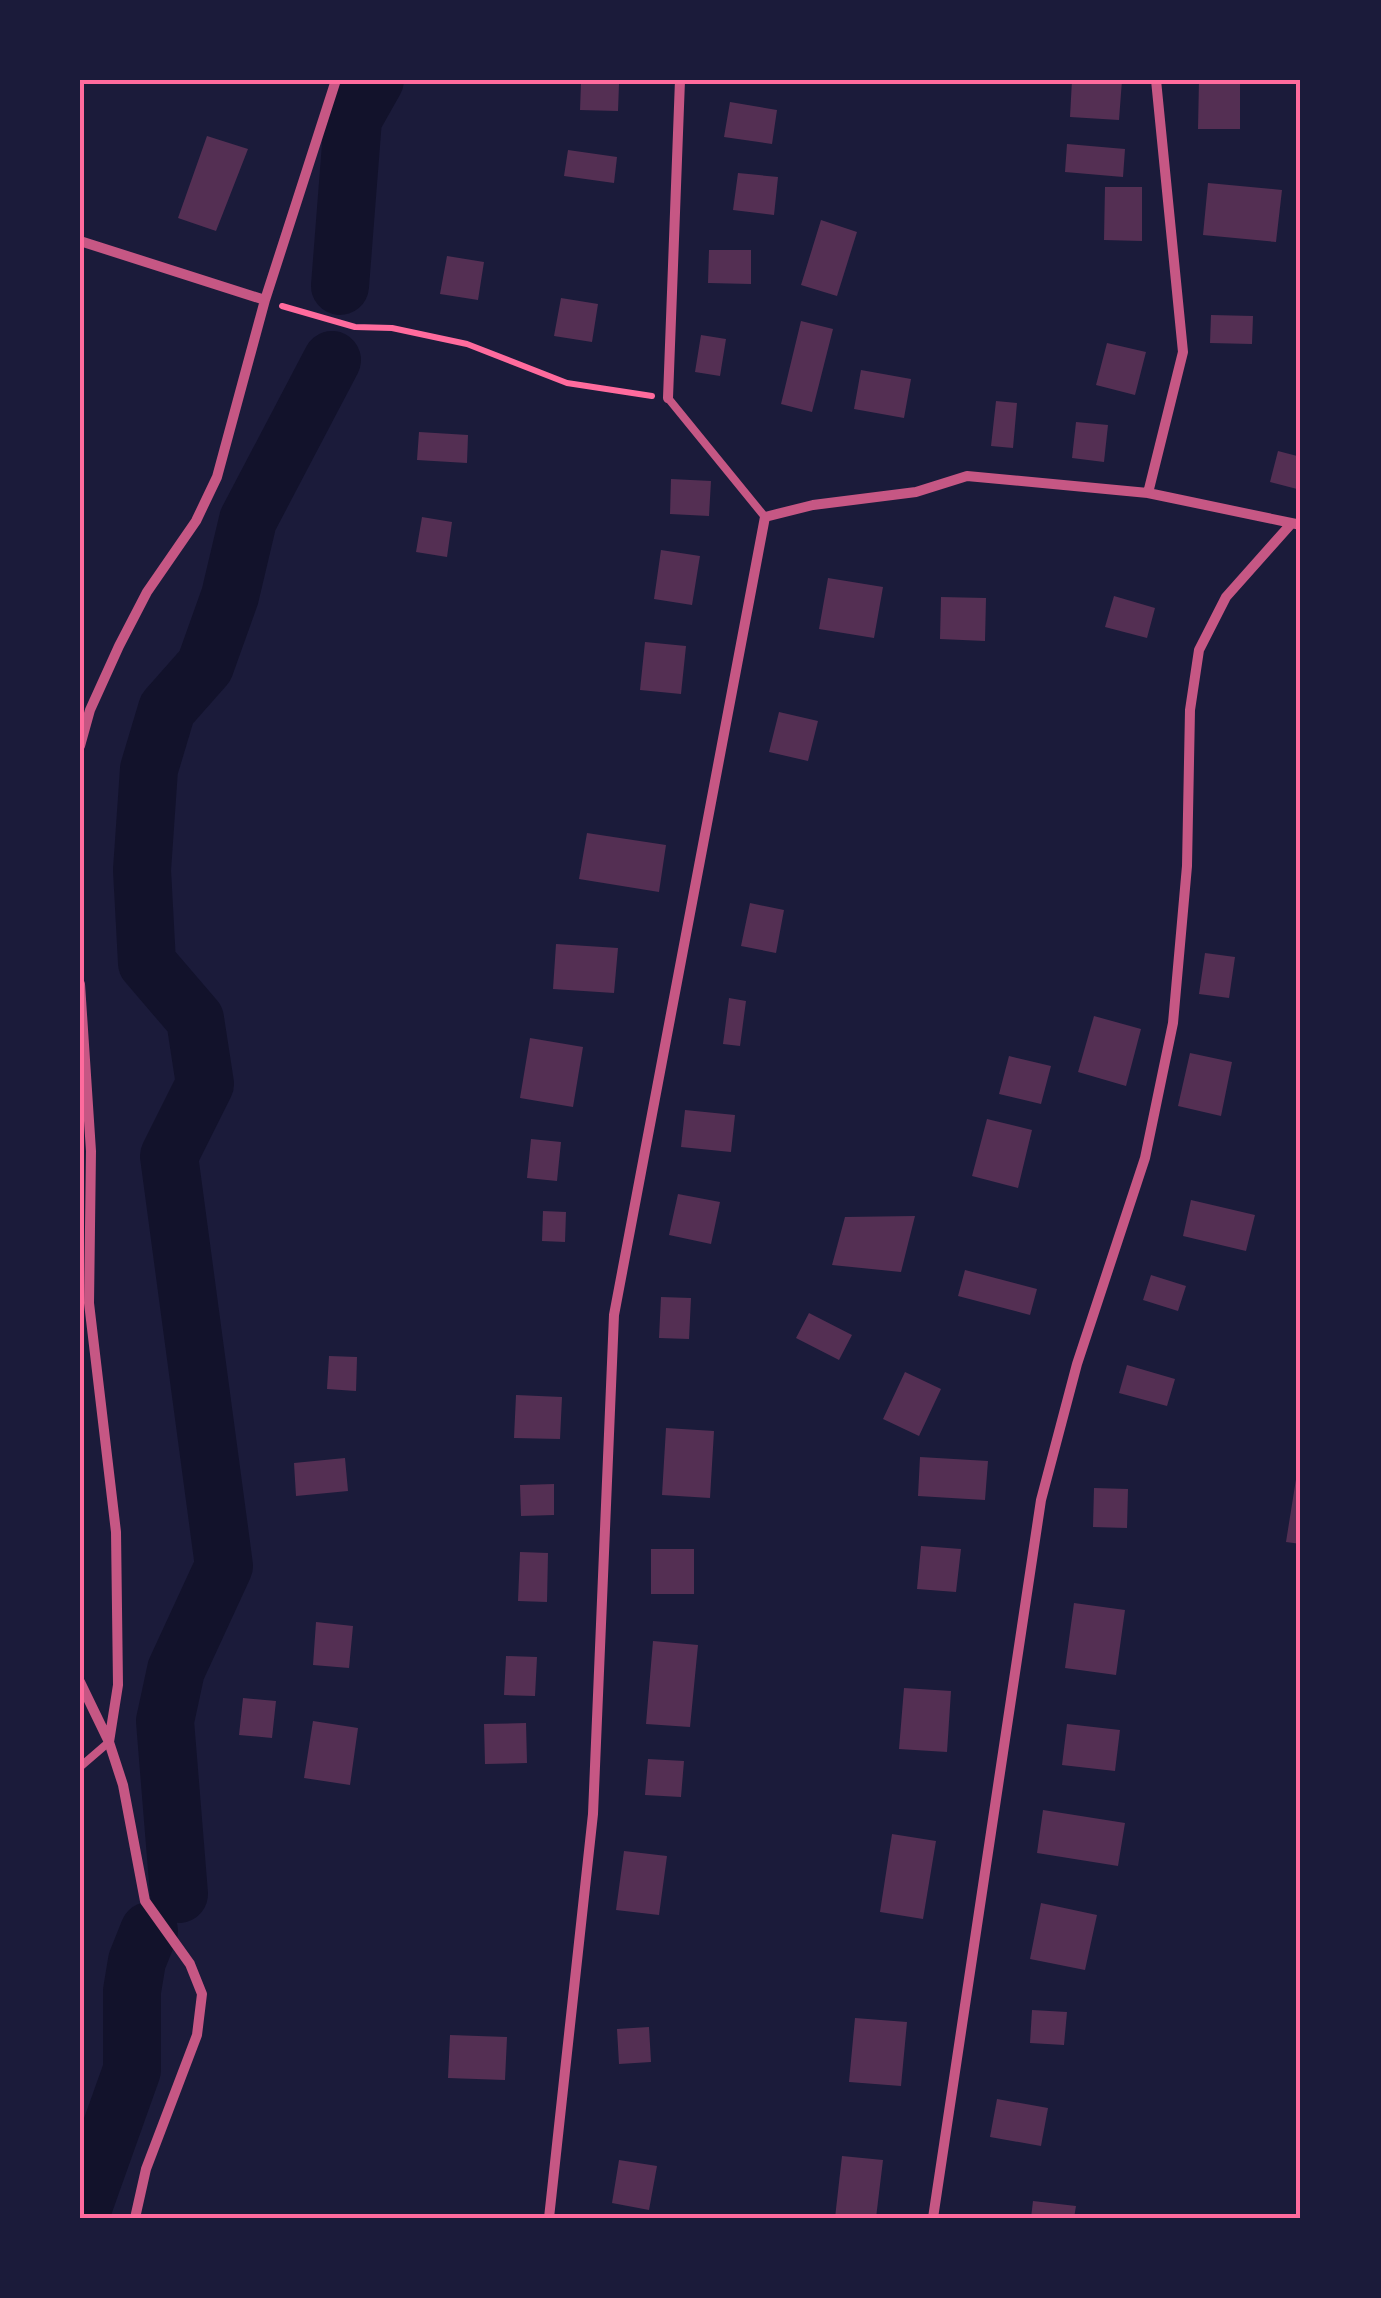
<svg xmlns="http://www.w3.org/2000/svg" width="1381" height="2298" viewBox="0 0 1381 2298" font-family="'Alegreya Sans',sans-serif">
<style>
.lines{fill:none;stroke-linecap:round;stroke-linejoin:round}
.river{stroke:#12122b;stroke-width:58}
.building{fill:#542f53}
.path{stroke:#ff6b9d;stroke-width:6}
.service{stroke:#c65784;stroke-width:8}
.minor{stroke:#c65784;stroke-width:10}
.neatline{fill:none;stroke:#ff6b9d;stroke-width:4}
</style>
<rect width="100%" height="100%" fill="#1b1b3a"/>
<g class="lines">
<path class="river" d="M 340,286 L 353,119 L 375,80
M 179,1894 L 165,1721 L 176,1670 L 224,1566 L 169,1156 L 205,1084 L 195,1019 L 147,963 L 142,870 L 149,769 L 167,709 L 205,666 L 230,596 L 248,520 L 332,360
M 80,2216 L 132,2070 L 132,1991 L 137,1961 L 149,1931"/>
</g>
<path class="building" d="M 1072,80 L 1122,80 L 1119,120 L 1070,117 Z
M 1199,80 L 1240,80 L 1240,129 L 1198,129 Z
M 581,83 L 619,84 L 618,111 L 580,110 Z
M 730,102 L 777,110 L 772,144 L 724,137 Z
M 207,136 L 248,149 L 216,231 L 178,218 Z
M 1067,144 L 1125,149 L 1123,177 L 1065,172 Z
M 568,150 L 617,157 L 614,183 L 564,176 Z
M 738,173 L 778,177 L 774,215 L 733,210 Z
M 1208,183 L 1282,190 L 1276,242 L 1203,235 Z
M 1105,187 L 1142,187 L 1142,241 L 1104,240 Z
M 821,220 L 857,232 L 837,296 L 801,285 Z
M 709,250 L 751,250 L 751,284 L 708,283 Z
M 447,256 L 484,262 L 478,300 L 440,294 Z
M 561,298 L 598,304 L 592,342 L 554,336 Z
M 1211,315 L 1253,316 L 1252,344 L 1210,343 Z
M 801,321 L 833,329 L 812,412 L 781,404 Z
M 701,335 L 726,339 L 720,376 L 695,372 Z
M 1107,343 L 1146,352 L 1135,395 L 1096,385 Z
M 861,370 L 911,379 L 904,418 L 854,409 Z
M 996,401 L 1017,403 L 1013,448 L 991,446 Z
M 1076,422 L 1108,425 L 1104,462 L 1072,458 Z
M 419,432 L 468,435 L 467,463 L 417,460 Z
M 1278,451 L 1301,457 L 1301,490 L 1270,482 Z
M 671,479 L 711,481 L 709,516 L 670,514 Z
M 422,517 L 452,522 L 447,557 L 416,552 Z
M 661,550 L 700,556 L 692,605 L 654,599 Z
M 828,578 L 883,587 L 874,638 L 819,629 Z
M 1114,596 L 1155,608 L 1147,638 L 1105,627 Z
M 941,597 L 986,598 L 985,641 L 940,639 Z
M 645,642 L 686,646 L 681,694 L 640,690 Z
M 779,712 L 818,721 L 808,761 L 769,752 Z
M 587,833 L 666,845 L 659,892 L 579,879 Z
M 750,903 L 784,910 L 776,953 L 741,946 Z
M 556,944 L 618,948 L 614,993 L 553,989 Z
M 1205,953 L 1235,957 L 1229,998 L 1199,994 Z
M 729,998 L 746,1001 L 740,1046 L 723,1044 Z
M 1094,1016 L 1141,1029 L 1126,1086 L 1078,1072 Z
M 530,1038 L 583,1047 L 573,1107 L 520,1098 Z
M 1190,1053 L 1232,1062 L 1221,1116 L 1178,1106 Z
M 1009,1056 L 1051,1066 L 1041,1104 L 999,1094 Z
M 685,1110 L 735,1115 L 731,1152 L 681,1147 Z
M 987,1119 L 1032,1130 L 1018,1188 L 972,1176 Z
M 531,1139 L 561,1142 L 557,1181 L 527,1178 Z
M 678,1194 L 720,1202 L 711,1244 L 669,1235 Z
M 1191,1200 L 1255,1215 L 1246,1251 L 1183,1236 Z
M 543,1211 L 566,1212 L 565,1242 L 542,1241 Z
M 915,1216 L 901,1272 L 832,1265 L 845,1217 Z
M 965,1270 L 1037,1289 L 1030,1315 L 958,1296 Z
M 1151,1275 L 1186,1286 L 1178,1311 L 1143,1300 Z
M 661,1297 L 691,1298 L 689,1339 L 659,1338 Z
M 809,1313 L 852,1335 L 839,1360 L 796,1338 Z
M 329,1356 L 357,1357 L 356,1391 L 327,1389 Z
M 1127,1365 L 1175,1379 L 1167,1406 L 1119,1393 Z
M 905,1372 L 941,1389 L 919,1436 L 883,1419 Z
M 516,1395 L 562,1397 L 560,1439 L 514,1438 Z
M 666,1428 L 714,1431 L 710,1498 L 662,1495 Z
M 920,1457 L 988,1461 L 985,1500 L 918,1496 Z
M 345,1458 L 348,1491 L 296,1496 L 294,1463 Z
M 1297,1473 L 1301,1474 L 1301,1544 L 1286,1542 Z
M 554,1484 L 554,1515 L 521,1516 L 520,1485 Z
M 1094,1488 L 1128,1489 L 1127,1528 L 1093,1527 Z
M 921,1546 L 961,1549 L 956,1592 L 917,1589 Z
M 651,1549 L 694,1549 L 694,1594 L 651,1594 Z
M 520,1552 L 548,1553 L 547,1602 L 518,1601 Z
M 1074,1603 L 1125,1610 L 1116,1675 L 1065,1668 Z
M 316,1622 L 353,1626 L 349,1668 L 313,1665 Z
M 653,1641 L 698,1645 L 690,1727 L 646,1724 Z
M 506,1656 L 537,1657 L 535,1696 L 504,1695 Z
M 904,1688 L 951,1691 L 947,1752 L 899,1749 Z
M 243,1698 L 276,1701 L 272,1738 L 239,1735 Z
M 313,1721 L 358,1728 L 350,1785 L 304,1778 Z
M 526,1723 L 527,1763 L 485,1764 L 484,1724 Z
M 1067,1724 L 1120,1730 L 1115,1771 L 1062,1765 Z
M 648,1759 L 684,1761 L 681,1797 L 645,1795 Z
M 1043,1810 L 1125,1823 L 1118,1866 L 1037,1853 Z
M 892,1834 L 936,1841 L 923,1919 L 880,1912 Z
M 624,1851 L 667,1856 L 659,1915 L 616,1910 Z
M 1041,1903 L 1097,1915 L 1085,1970 L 1030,1959 Z
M 1032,2010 L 1067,2012 L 1064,2045 L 1030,2043 Z
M 855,2018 L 907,2022 L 901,2086 L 849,2082 Z
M 649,2027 L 651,2062 L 619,2064 L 617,2029 Z
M 450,2035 L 507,2037 L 505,2080 L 448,2078 Z
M 997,2099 L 1048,2108 L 1041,2146 L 990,2137 Z
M 842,2156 L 883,2160 L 876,2218 L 835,2218 Z
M 619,2160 L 657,2166 L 649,2210 L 612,2203 Z
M 1033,2201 L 1076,2206 L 1074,2218 L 1031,2218 Z"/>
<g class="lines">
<path class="path" d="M 282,306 L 355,327 L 392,328 L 467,344 L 567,383 L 652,396"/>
<path class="service" d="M 668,398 L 765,517
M 80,1767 L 109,1742"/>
<path class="minor" d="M 80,241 L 265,300
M 668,398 L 680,80
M 1148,493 L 1183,352 L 1156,80
M 80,746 L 90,710 L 119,646 L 147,592 L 196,521 L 217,477 L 265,300 L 336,80
M 80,984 L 91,1151 L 89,1303 L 116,1532 L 118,1685 L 109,1742 L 123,1785 L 145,1901 L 190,1964 L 202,1994 L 197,2035 L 146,2169 L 135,2218
M 80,1682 L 109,1742
M 549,2218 L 593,1814 L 614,1315 L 765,517 L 813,505 L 916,492 L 967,476 L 1148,493 L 1301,525
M 933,2218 L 1041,1500 L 1077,1364 L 1145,1158 L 1173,1023 L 1187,866 L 1190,710 L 1199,650 L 1226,597 L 1291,524"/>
</g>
<rect width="1381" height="2298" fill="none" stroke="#1b1b3a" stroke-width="165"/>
<rect x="82" y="82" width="1216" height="2134" class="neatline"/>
</svg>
